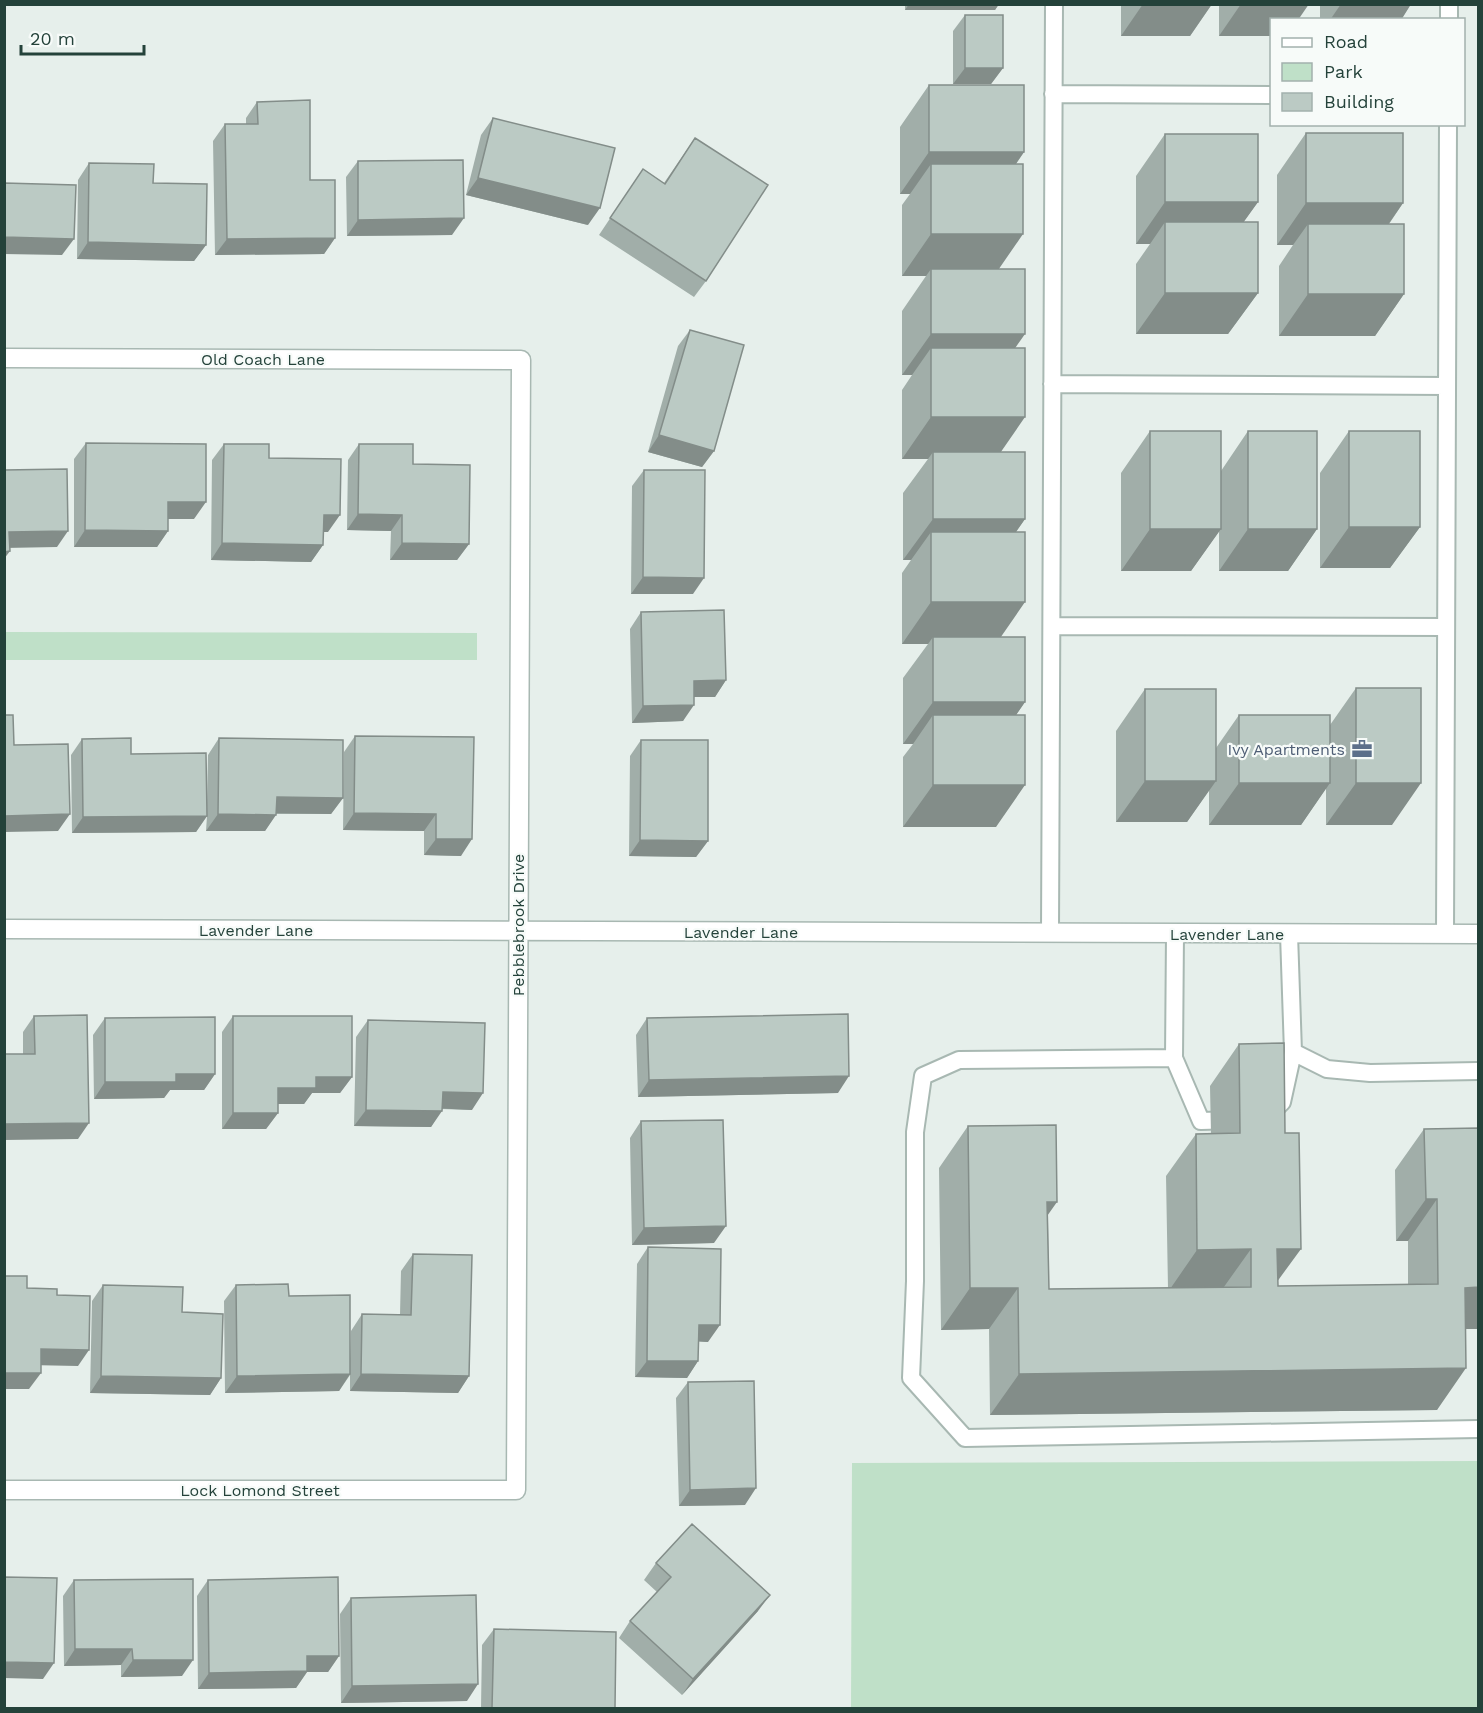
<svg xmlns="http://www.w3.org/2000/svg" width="1483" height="1713" viewBox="0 0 1483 1713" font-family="'Work Sans',sans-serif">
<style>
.green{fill:#bfe0c8}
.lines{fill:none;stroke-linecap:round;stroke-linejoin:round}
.lane-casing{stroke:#a8b8b2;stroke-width:20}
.street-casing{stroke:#a8b8b2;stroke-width:21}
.lane{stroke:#fff;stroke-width:16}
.street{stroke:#fff;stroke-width:18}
.wall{fill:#a1aea9}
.shaded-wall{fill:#838d89}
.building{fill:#bbcac4;stroke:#838d89;stroke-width:1.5}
.labels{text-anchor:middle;stroke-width:4.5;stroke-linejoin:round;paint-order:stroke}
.street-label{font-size:16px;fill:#24423a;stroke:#f7fbf9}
.service-label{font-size:16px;fill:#4e5e75;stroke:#f7fbf9;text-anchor:end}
</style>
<rect width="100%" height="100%" fill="#e6efeb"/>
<path class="green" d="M 5,632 L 477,633 L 477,660 L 5,660 Z
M 1478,1461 L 1478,1708 L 851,1708 L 852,1463 Z"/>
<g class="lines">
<g class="lane-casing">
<path id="lane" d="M 1449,20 L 1449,4
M 1053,94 L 1272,95
M 1052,384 L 1447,386
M 1052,626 L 1446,627
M 1050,933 L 1054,4
M 1175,934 L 1174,1058 L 959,1060 L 923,1076 L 915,1132 L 915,1281 L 911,1378 L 965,1438 L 1478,1429
M 1289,934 L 1293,1052 L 1327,1069 L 1370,1073 L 1478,1071
M 1445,934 L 1448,124
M 1174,1058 L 1201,1121 L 1234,1120
M 1276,1108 L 1282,1102 L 1293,1052"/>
</g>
<g class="street-casing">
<path id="street" d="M 4,358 L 521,360 L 516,1490 L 4,1490
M 4,929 L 1478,934"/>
</g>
<use href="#lane" class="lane"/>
<use href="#street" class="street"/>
</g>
<path class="wall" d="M 905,4 L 999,4 L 995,10 L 905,10 Z
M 1121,4 L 1212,4 L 1190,36 L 1121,36 Z
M 1219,4 L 1309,4 L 1272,36 L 1219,36 Z
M 1320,4 L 1411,4 L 1401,20 L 1320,20 Z
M 965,15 L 1003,68 L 991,84 L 953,84 L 953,31 Z
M 929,85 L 1024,152 L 1016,164 L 999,269 L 1015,348 L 1001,452 L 1025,519 L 1016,532 L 1001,637 L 1025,702 L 1016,715 L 996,827 L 903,827 L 903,757 L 913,744 L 903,744 L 903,678 L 928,644 L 902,644 L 902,573 L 911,560 L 903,560 L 903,493 L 928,459 L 902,459 L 902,390 L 912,375 L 902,375 L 902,311 L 926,276 L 902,276 L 902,205 L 910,194 L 900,194 L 900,127 Z
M 257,102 L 310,180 L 335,238 L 324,254 L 215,255 L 213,141 L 225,124 L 246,124 L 246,118 Z
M 493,118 L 588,225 L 466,195 L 481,135 Z
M 1306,133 L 1403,203 L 1389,224 L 1404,294 L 1375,336 L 1279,336 L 1279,266 L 1293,245 L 1277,245 L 1277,175 Z
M 1165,134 L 1258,202 L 1243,222 L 1258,293 L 1228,334 L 1136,334 L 1136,264 L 1150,244 L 1136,244 L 1136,176 Z
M 695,138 L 706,281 L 694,297 L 599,235 L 643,169 L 664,183 Z
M 358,161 L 452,235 L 347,236 L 346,177 Z
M 89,163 L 153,183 L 206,245 L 194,261 L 77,259 L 78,180 Z
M 690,330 L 714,451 L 702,467 L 648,452 L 678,346 Z
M 1150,431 L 1221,471 L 1248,431 L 1317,529 L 1288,571 L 1219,571 L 1219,531 L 1191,571 L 1121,571 L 1121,473 Z
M 1349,431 L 1420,527 L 1390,568 L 1320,568 L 1320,473 Z
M 86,443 L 194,519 L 168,519 L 168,531 L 157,547 L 74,547 L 74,459 Z
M 224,444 L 328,532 L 323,532 L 323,545 L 311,562 L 211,560 L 212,460 Z
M 359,444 L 413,464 L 469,544 L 457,560 L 390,560 L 391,531 L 347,530 L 348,460 Z
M 644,470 L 693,594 L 631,594 L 632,486 Z
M 641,612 L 726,680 L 715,697 L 694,697 L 683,721 L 632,723 L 630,629 Z
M 1356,688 L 1392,825 L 1326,825 L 1326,788 L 1301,825 L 1209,825 L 1209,790 L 1187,822 L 1116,822 L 1116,731 L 1145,689 L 1216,748 L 1239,715 L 1330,725 Z
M 355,736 L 474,737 L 461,856 L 424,855 L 424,831 L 343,830 L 344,752 Z
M 219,738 L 343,798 L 331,814 L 276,814 L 265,831 L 206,831 L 207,816 L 196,832 L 72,833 L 71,755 L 82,739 L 131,754 L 207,803 L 208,755 Z
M 641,740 L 708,841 L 696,857 L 629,856 L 630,756 Z
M 34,1016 L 78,1139 L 23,1054 L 23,1032 Z
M 233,1016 L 352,1077 L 340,1093 L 312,1093 L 304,1104 L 278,1104 L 278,1113 L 266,1129 L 222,1129 L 222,1032 Z
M 105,1018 L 215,1074 L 204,1090 L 170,1090 L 164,1098 L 94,1099 L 93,1035 Z
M 647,1018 L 838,1093 L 638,1097 L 636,1035 Z
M 368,1020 L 472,1110 L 442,1109 L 431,1127 L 354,1126 L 356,1037 Z
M 1239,1044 L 1278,1286 L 1408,1285 L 1408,1241 L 1396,1241 L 1395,1170 L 1424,1129 L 1466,1329 L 1437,1410 L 990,1415 L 989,1329 L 941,1330 L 939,1168 L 968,1126 L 1048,1215 L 1049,1289 L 1168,1288 L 1166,1176 L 1196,1134 L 1211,1134 L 1210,1086 Z
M 641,1121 L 714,1243 L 632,1245 L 630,1138 Z
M 648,1247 L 708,1342 L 698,1341 L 698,1361 L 687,1378 L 635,1377 L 637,1264 Z
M 413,1254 L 469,1376 L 458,1393 L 350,1391 L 350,1375 L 339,1391 L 225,1393 L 224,1301 L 236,1285 L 289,1296 L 350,1361 L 351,1331 L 362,1314 L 400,1315 L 401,1271 Z
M 103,1285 L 182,1312 L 221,1378 L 210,1395 L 90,1393 L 92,1301 Z
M 688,1382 L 745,1505 L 679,1506 L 676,1398 Z
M 656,1563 L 758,1611 L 682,1695 L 619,1638 L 630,1621 L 657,1592 L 644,1580 Z
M 74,1580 L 182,1676 L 121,1677 L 121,1665 L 64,1666 L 63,1596 Z
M 208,1580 L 339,1656 L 328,1672 L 307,1672 L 296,1688 L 198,1689 L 197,1596 Z
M 351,1598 L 467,1701 L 341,1703 L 340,1614 Z
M 494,1629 L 615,1708 L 481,1708 L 482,1645 Z"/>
<path class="shaded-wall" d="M 909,4 L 999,4 L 995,10 L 905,10 Z
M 1143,4 L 1212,4 L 1190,36 L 1121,36 Z
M 1241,4 L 1309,4 L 1298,20 L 1272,20 L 1272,36 L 1219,36 Z
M 1341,4 L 1411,4 L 1401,20 L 1330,20 Z
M 965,68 L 1003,68 L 991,84 L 953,84 Z
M 929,152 L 1024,152 L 995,194 L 931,164 L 910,194 L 900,194 Z
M 478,178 L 600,208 L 588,225 L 466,195 Z
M 1165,202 L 1258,202 L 1228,244 L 1165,222 L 1150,244 L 1136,244 Z
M 1306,203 L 1403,203 L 1374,245 L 1308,224 L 1293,245 L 1277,245 Z
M 464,218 L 452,235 L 347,236 L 358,220 Z
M 931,234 L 1023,234 L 994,276 L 931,269 L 926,276 L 902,276 Z
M 4,237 L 74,239 L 62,255 L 4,254 Z
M 335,238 L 324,254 L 215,255 L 227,239 Z
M 88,242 L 206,245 L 194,261 L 77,259 Z
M 1165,293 L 1258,293 L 1228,334 L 1136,334 Z
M 1308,294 L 1404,294 L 1375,336 L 1279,336 Z
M 931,334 L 1025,334 L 996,375 L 931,348 L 912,375 L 902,375 Z
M 931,417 L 1025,417 L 996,459 L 933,452 L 928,459 L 902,459 Z
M 659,435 L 714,451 L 702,467 L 648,452 Z
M 168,502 L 206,502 L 194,519 L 157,519 Z
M 358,514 L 402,515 L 391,531 L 347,530 Z
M 324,515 L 340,515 L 328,532 L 312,532 Z
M 933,519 L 1025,519 L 996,560 L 931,532 L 911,560 L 903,560 Z
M 1349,527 L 1420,527 L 1390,568 L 1320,568 Z
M 1150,529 L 1221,529 L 1191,571 L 1121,571 Z
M 1248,529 L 1317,529 L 1288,571 L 1219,571 Z
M 85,530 L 168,531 L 157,547 L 74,547 Z
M 68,531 L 57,547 L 4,548 L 9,532 Z
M 222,543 L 323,545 L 311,562 L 211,560 Z
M 402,543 L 469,544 L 457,560 L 390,560 Z
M 10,551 L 4,559 L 4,552 Z
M 643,577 L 704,578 L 693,594 L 631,594 Z
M 931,602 L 1025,602 L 996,644 L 933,637 L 928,644 L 902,644 Z
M 726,680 L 715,697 L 682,697 L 694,681 Z
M 933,702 L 1025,702 L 996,744 L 933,715 L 913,744 L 903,744 Z
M 694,705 L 683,721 L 632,723 L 643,706 Z
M 1145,781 L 1216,781 L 1187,822 L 1116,822 Z
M 1239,783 L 1330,783 L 1301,825 L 1209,825 Z
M 1356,783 L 1421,783 L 1392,825 L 1326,825 Z
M 933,785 L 1025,785 L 996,827 L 903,827 Z
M 277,797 L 343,798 L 331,814 L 265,813 Z
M 354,813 L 436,814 L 424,831 L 343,830 Z
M 70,814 L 58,831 L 4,832 L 4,816 Z
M 218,814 L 276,815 L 265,831 L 206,831 Z
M 207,816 L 196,832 L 72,833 L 83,817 Z
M 436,839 L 472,839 L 461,856 L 424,855 Z
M 640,840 L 708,841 L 696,857 L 629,856 Z
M 176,1074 L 215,1074 L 204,1090 L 170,1090 L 164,1098 L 94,1099 L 105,1082 Z
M 849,1076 L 838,1093 L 638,1097 L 649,1080 Z
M 316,1077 L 352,1077 L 340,1093 L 312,1093 L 304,1104 L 266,1104 L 278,1088 Z
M 443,1092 L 483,1093 L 472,1110 L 432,1108 Z
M 366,1110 L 442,1111 L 431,1127 L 354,1126 Z
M 233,1113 L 278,1113 L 266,1129 L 222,1129 Z
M 89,1123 L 78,1139 L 4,1140 L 4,1124 Z
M 1426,1199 L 1437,1199 L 1408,1241 L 1396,1241 Z
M 1047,1202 L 1057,1202 L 1028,1243 Z
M 726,1226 L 714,1243 L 632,1245 L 644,1228 Z
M 1251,1249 L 1221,1291 L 1168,1292 L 1197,1250 Z
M 1277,1249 L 1301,1249 L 1271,1290 Z
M 1479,1287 L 1479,1329 L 1436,1329 L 1465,1288 Z
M 970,1288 L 1018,1288 L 989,1329 L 941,1330 Z
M 699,1325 L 720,1325 L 708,1342 L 687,1341 Z
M 41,1349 L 89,1350 L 78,1366 L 29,1365 Z
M 647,1361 L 698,1361 L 687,1378 L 635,1377 Z
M 1466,1368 L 1437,1410 L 990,1415 L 1019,1374 Z
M 4,1373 L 41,1373 L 29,1389 L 4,1389 Z
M 350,1374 L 339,1391 L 225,1393 L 237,1376 Z
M 361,1374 L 469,1376 L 458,1393 L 350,1391 Z
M 101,1376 L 221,1378 L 210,1395 L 90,1393 Z
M 756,1488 L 745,1505 L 679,1506 L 690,1490 Z
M 770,1595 L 758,1611 L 682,1695 L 693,1679 Z
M 75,1649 L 132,1649 L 121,1665 L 64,1666 Z
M 307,1656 L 339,1656 L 328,1672 L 307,1672 L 296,1688 L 198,1689 L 209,1673 Z
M 133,1660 L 193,1660 L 182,1676 L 121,1677 Z
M 4,1662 L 54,1663 L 43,1679 L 4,1678 Z
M 478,1684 L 467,1701 L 341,1703 L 352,1686 Z"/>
<path class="building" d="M 965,15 L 1003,15 L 1003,68 L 965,68 Z
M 929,85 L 1024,85 L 1024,152 L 929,152 Z
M 310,100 L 310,180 L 335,180 L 335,238 L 227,239 L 225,124 L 258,124 L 257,102 Z
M 493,118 L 615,148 L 600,208 L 478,178 Z
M 1306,133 L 1403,133 L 1403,203 L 1306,203 Z
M 1165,134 L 1258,134 L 1258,202 L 1165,202 Z
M 695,138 L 768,185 L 706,281 L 610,218 L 643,169 L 665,184 Z
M 463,160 L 464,218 L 358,220 L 358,161 Z
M 89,163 L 154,164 L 153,183 L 207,184 L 206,245 L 88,242 Z
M 931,164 L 1023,164 L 1023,234 L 931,234 Z
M 4,183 L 76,185 L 74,239 L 4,237 Z
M 1165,222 L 1258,222 L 1258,293 L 1165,293 Z
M 1308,224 L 1404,224 L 1404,294 L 1308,294 Z
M 931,269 L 1025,269 L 1025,334 L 931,334 Z
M 690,330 L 744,345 L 714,451 L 659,435 Z
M 931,348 L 1025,348 L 1025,417 L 931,417 Z
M 1150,431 L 1221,431 L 1221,529 L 1150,529 Z
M 1248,431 L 1317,431 L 1317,529 L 1248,529 Z
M 1349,431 L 1420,431 L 1420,527 L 1349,527 Z
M 86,443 L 206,444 L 206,502 L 168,502 L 168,531 L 85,530 Z
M 224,444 L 269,444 L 269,458 L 341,459 L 340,515 L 324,515 L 323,545 L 222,543 Z
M 359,444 L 413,444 L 413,464 L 470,465 L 469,544 L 402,543 L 402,515 L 358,514 Z
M 933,452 L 1025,452 L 1025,519 L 933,519 Z
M 67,469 L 68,531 L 9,532 L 10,551 L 4,552 L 4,470 Z
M 644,470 L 705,470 L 704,578 L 643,577 Z
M 931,532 L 1025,532 L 1025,602 L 931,602 Z
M 724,610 L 726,680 L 694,681 L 694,705 L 643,706 L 641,612 Z
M 933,637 L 1025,637 L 1025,702 L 933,702 Z
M 1356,688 L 1421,688 L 1421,783 L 1356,783 Z
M 1145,689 L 1216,689 L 1216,781 L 1145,781 Z
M 4,715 L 13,715 L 14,745 L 68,744 L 70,814 L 4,816 Z
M 933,715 L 1025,715 L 1025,785 L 933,785 Z
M 1239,715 L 1330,715 L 1330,783 L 1239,783 Z
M 355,736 L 474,737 L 472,839 L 436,839 L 436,814 L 354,813 Z
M 131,738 L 131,754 L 206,753 L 207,816 L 83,817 L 82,739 Z
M 219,738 L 343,740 L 343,798 L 277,797 L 276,815 L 218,814 Z
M 641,740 L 708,740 L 708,841 L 640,840 Z
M 848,1014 L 849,1076 L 649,1080 L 647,1018 Z
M 87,1015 L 89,1123 L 4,1124 L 4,1054 L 35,1054 L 34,1016 Z
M 233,1016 L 352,1016 L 352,1077 L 316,1077 L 316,1088 L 278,1088 L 278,1113 L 233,1113 Z
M 215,1017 L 215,1074 L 176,1074 L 176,1082 L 105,1082 L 105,1018 Z
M 368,1020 L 485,1023 L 483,1093 L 443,1092 L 442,1111 L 366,1110 Z
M 1284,1043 L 1285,1133 L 1299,1133 L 1301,1249 L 1277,1249 L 1278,1286 L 1438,1284 L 1437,1199 L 1426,1199 L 1424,1129 L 1479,1128 L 1479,1287 L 1465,1288 L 1466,1368 L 1019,1374 L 1018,1288 L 970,1288 L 968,1126 L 1056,1125 L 1057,1202 L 1047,1202 L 1049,1289 L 1251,1287 L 1251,1249 L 1197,1250 L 1196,1134 L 1240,1133 L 1239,1044 Z
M 723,1120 L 726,1226 L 644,1228 L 641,1121 Z
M 648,1247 L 721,1249 L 720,1325 L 699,1325 L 698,1361 L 647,1361 Z
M 413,1254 L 472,1255 L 469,1376 L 361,1374 L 362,1314 L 411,1315 Z
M 4,1276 L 27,1276 L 27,1288 L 57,1289 L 57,1295 L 90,1296 L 89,1350 L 41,1349 L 41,1373 L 4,1373 Z
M 288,1284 L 289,1296 L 350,1295 L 350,1374 L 237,1376 L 236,1285 Z
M 103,1285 L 183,1287 L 182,1312 L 223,1314 L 221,1378 L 101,1376 Z
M 754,1381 L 756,1488 L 690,1490 L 688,1382 Z
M 692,1524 L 770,1595 L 693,1679 L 630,1621 L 671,1577 L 656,1563 Z
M 4,1577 L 57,1578 L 54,1663 L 4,1662 Z
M 338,1577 L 339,1656 L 307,1656 L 307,1671 L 209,1673 L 208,1580 Z
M 193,1579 L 193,1660 L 133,1660 L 132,1649 L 75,1649 L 74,1580 Z
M 476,1595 L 478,1684 L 352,1686 L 351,1598 Z
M 494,1629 L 616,1632 L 615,1708 L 492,1708 Z"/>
<defs>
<g id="office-bare" transform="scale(1.62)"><path d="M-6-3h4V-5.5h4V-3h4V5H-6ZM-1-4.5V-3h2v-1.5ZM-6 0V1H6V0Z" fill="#5c6f8a" stroke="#f7fbf9" stroke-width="2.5" paint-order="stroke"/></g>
</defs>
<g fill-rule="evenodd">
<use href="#office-bare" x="1362" y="749"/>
</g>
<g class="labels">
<g class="street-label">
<text x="263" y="365">Old Coach Lane</text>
<text transform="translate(518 925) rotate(-90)" y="6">Pebblebrook Drive</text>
<text x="256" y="936">Lavender Lane</text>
<text x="741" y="938">Lavender Lane</text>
<text x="1227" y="940">Lavender Lane</text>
<text x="260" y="1496">Lock Lomond Street</text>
</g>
<g class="service-label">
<text x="1345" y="755">Ivy Apartments</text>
</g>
</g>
<rect width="1483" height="1713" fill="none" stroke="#24423a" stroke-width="12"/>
<rect x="1270" y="18" width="195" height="108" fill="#f7fbf9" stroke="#a3b1ad" stroke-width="1.5"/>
<rect x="1282" y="38" width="30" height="9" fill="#ffffff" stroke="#a3b1ad" stroke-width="1.5"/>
<text x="1324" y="48" font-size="18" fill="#24423a">Road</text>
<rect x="1282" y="63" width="30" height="18" fill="#bfe0c8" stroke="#a3b1ad" stroke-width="1.5"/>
<text x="1324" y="78" font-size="18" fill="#24423a">Park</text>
<rect x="1282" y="93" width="30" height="18" fill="#bbcac4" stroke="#a3b1ad" stroke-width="1.5"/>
<text x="1324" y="108" font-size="18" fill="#24423a">Building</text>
<path d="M21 45v9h123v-9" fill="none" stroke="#24423a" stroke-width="3"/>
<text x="30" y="45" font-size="18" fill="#24423a" stroke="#f7fbf9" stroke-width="4.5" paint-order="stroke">20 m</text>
</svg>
